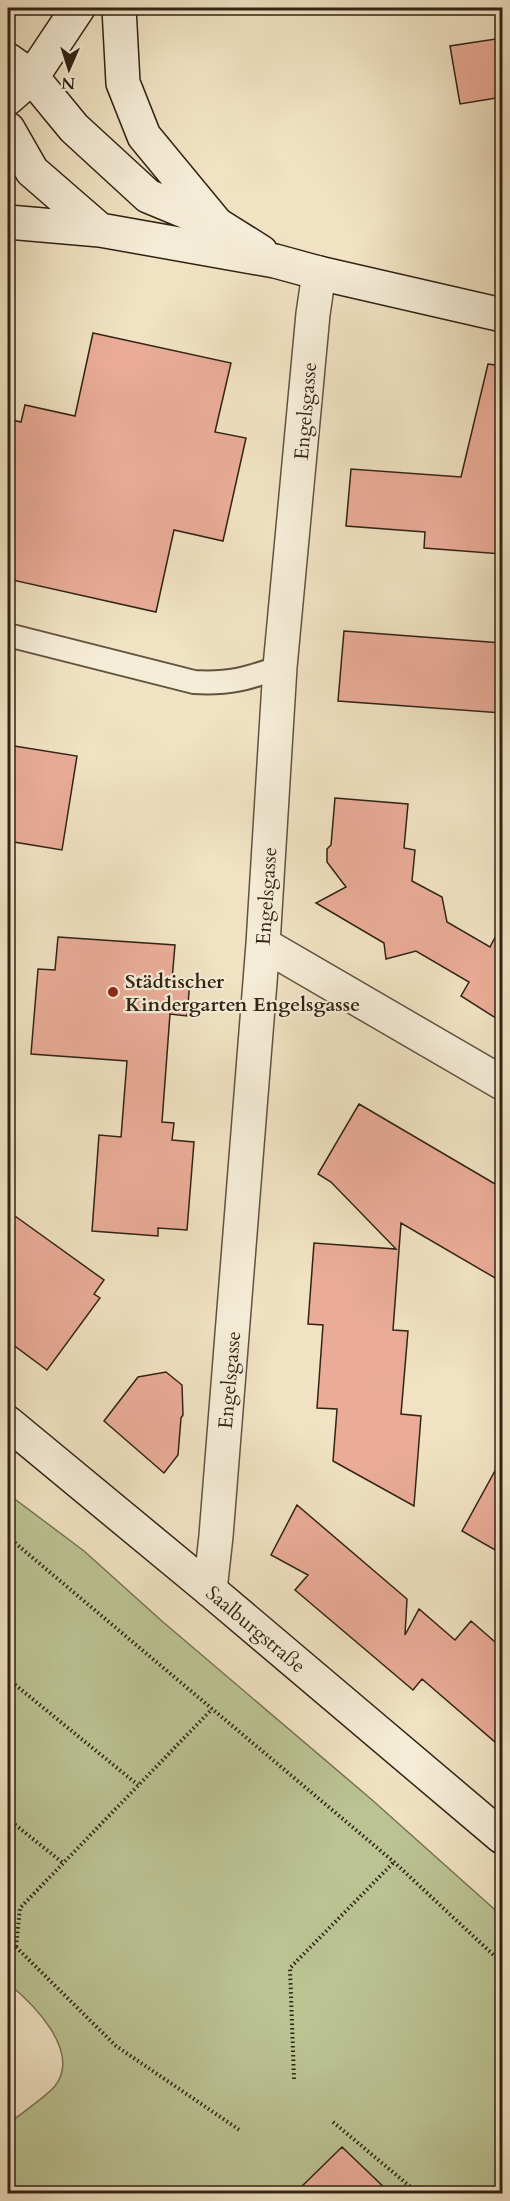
<svg xmlns="http://www.w3.org/2000/svg" width="510" height="2201" viewBox="0 0 510 2201" font-family="Cardo,serif">
<style>
.green{fill:#bbc393;stroke:#767354;stroke-width:1.5}
.building{fill:#eaac98;stroke:#312315;stroke-width:1.5}
.lines{fill:none;stroke-linecap:round;stroke-linejoin:round}
.lane-casing{stroke:#615340;stroke-width:26}
.street-casing{stroke:#615340;stroke-width:36}
.secondary-casing{stroke:#312315;stroke-width:36}
.path{stroke:#312315;stroke-width:4;stroke-dasharray:1.5 3;stroke-linecap:butt}
.lane{stroke:#f5ecd7;stroke-width:22}
.street{stroke:#f5ecd7;stroke-width:33}
.secondary{stroke:#f5ecd7;stroke-width:33}
.poi-dot{fill:#8f2418;stroke:#f5ecd7;stroke-width:2}
.labels{text-anchor:middle;stroke-width:4.5;stroke-linejoin:round;paint-order:stroke}
.street-label{font-size:20px;fill:#312315;stroke:#f5ecd7}
.poi-label{font-size:20px;font-weight:bold;fill:#312315;stroke:#f5ecd7;text-anchor:start}
</style>
<rect width="100%" height="100%" fill="#f0e2c2"/>
<filter id="stains"><feTurbulence type="fractalNoise" baseFrequency=".00333" numOctaves="4"/><feColorMatrix values="0 0 0 0 .2 0 0 0 0 .09 0 0 0 0 .02 0 0 0 .5 -.17"/></filter>
<radialGradient id="worn" r=".72"><stop offset=".6" stop-color="#630" stop-opacity="0"/><stop offset="1" stop-color="#630" stop-opacity=".3"/></radialGradient>
<path class="green" d="M 8,1494 L 84,1551 L 163,1622 L 371,1799 L 502,1916 L 502,2193 L 8,2193 L 8,2124 C 19,2115 47,2096 55,2086 C 82,2051 32,2003 8,1983 Z"/>
<path class="building" d="M 502,38 L 502,97 L 460,104 L 450,46 Z
M 93,333 L 231,363 L 215,432 L 246,438 L 223,541 L 174,530 L 156,612 L 8,579 L 8,419 L 21,422 L 25,405 L 75,416 Z
M 488,364 L 502,366 L 502,554 L 424,548 L 425,532 L 346,526 L 351,469 L 461,477 Z
M 344,631 L 502,643 L 502,713 L 338,701 Z
M 8,745 L 77,756 L 62,850 L 8,841 Z
M 335,798 L 408,804 L 404,848 L 415,850 L 412,881 L 442,897 L 447,922 L 490,947 L 502,924 L 502,1022 L 461,996 L 469,982 L 416,951 L 386,959 L 384,943 L 316,903 L 346,887 L 327,862 L 327,849 L 331,845 Z
M 58,937 L 175,945 L 172,980 L 190,980 L 187,1016 L 170,1014 L 162,1122 L 174,1123 L 172,1140 L 194,1142 L 187,1230 L 158,1228 L 158,1236 L 92,1231 L 99,1135 L 121,1137 L 127,1061 L 31,1054 L 38,969 L 55,970 Z
M 359,1104 L 502,1188 L 502,1282 L 401,1223 L 393,1330 L 408,1331 L 401,1414 L 421,1416 L 414,1506 L 333,1461 L 337,1409 L 317,1408 L 323,1325 L 308,1324 L 314,1243 L 396,1249 L 331,1182 L 318,1174 Z
M 8,1211 L 104,1280 L 94,1294 L 100,1298 L 47,1370 L 8,1341 Z
M 166,1372 L 182,1385 L 183,1415 L 181,1418 L 178,1455 L 164,1473 L 104,1421 L 138,1377 Z
M 502,1458 L 502,1554 L 462,1531 Z
M 297,1505 L 407,1599 L 405,1635 L 419,1609 L 455,1640 L 471,1621 L 502,1648 L 502,1748 L 422,1679 L 413,1690 L 295,1590 L 308,1575 L 271,1555 Z
M 342,2147 L 390,2193 L 295,2193 Z"/>
<g class="lines">
<g class="lane-casing">
<path id="lane" d="M 8,635 L 194,682 C 229,684 247,679 280,667"/>
</g>
<g class="street-casing">
<path id="street" d="M 263,944 L 502,1083
M 210,1590 L 216,1536 L 263,944 L 280,667 L 313,314 L 319,273"/>
</g>
<g class="secondary-casing">
<path id="secondary" d="M 119,8 L 123,83 L 144,136 L 215,222
M 8,60 L 32,77 L 74,128 L 148,196 L 218,225 L 261,252
M 8,98 L 32,77 L 78,8
M 8,129 L 32,171 L 100,230
M 8,222 L 100,230 L 275,261 L 319,273 L 502,315
M 8,1423 L 210,1590 L 502,1837"/>
</g>
<path class="path" d="M 8,1537 L 394,1862 L 502,1963
M 8,1679 L 138,1785
M 8,1819 L 63,1863
M 8,1944 L 16,1947 L 20,1908 L 212,1709
M 16,1947 L 116,2046 L 241,2131
M 294,2079 L 290,1968 L 394,1862
M 333,2122 L 419,2194
M 264,2193 L 264,2194"/>
<use href="#lane" class="lane"/>
<use href="#street" class="street"/>
<use href="#secondary" class="secondary"/>
</g>
<circle class="poi-dot" cx="113" cy="992" r="6"/>
<g class="labels">
<g class="street-label">
<text transform="translate(305 411) rotate(-85)" y="7">Engelsgasse</text>
<text transform="translate(266 896) rotate(-86)" y="7">Engelsgasse</text>
<text transform="translate(229 1380) rotate(-85)" y="7">Engelsgasse</text>
<text transform="translate(256 1629) rotate(40)" y="7">Saalburgstraße</text>
</g>
<g class="poi-label">
<text x="125" y="988">Städtischer<tspan x="125" dy="23">Kindergarten Engelsgasse</tspan></text>
</g>
</g>
<rect width="510" height="2201" fill="none" stroke="#f0e2c2" stroke-width="30"/>
<rect x="9" y="9" width="492" height="2183" fill="none" stroke="#312315" stroke-width="3"/>
<rect x="15" y="15" width="480" height="2171" fill="none" stroke="#312315" stroke-width="1.5"/>
<g transform="translate(69 69) rotate(183)" stroke="#f5ecd7" stroke-width="4.5" paint-order="stroke">
<path d="M0-4.5L10 22L0 15L-10 22Z" fill="#312315"/>
<text y="-9" font-size="16" font-weight="bold" text-anchor="middle" fill="#312315">N</text>
</g>
<rect width="100%" height="100%" filter="url(#stains)"/>
<rect width="100%" height="100%" fill="url(#worn)"/>
</svg>
